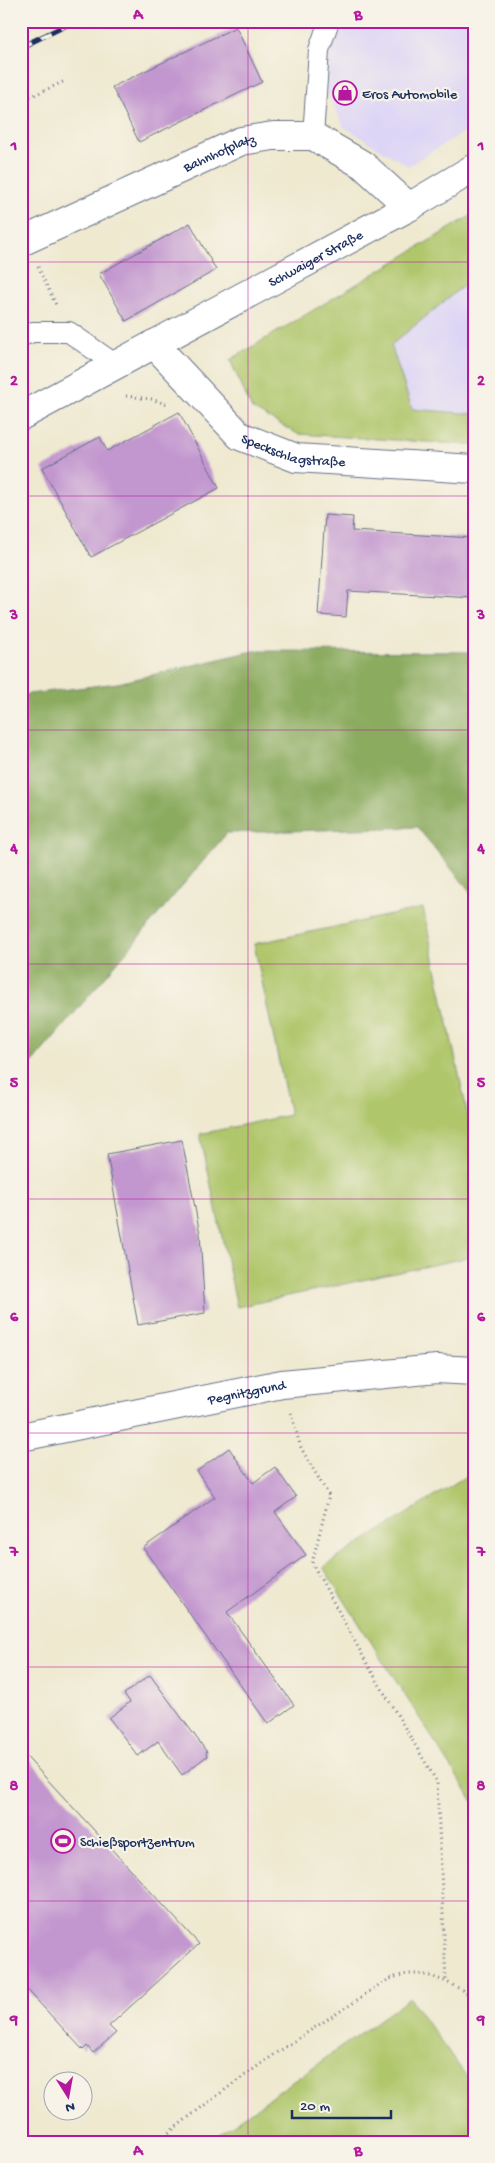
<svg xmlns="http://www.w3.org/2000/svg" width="495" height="2163" viewBox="0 0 495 2163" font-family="'Gochi Hand',sans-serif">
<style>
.built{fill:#ddd5f6}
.green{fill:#afc66b;stroke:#657a64}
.forest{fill:#8bab5f;stroke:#536d5e}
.building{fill:#c297cf}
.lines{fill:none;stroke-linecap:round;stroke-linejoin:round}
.lane-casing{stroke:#657086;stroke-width:22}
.street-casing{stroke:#657086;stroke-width:30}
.secondary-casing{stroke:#657086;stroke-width:30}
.path{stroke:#657086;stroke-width:3;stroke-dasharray:1 4;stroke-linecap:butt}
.lane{stroke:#fff;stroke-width:20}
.street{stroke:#fff;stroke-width:28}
.secondary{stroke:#fff;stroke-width:28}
.rail-casing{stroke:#1b2f5e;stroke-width:5.5}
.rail{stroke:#f7f3e8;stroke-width:4;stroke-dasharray:11;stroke-linecap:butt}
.grid{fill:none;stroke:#b5179e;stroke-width:1;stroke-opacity:0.55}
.labels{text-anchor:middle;stroke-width:4.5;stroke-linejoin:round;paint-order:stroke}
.poi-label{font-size:14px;fill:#1b2f5e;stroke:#f7f3e8;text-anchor:start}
.street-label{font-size:14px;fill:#1b2f5e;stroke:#f7f3e8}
.neatline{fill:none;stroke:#b5179e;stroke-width:2}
.grid-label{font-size:16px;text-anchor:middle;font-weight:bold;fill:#b5179e}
</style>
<rect width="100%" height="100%" fill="#f7f3e8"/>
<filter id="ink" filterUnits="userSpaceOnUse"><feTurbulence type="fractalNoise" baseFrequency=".02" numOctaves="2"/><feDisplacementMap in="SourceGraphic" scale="10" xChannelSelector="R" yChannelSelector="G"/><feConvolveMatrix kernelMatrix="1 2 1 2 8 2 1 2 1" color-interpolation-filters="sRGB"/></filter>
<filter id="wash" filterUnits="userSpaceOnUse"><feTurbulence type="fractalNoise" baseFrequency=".0096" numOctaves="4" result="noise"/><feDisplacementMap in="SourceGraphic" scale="20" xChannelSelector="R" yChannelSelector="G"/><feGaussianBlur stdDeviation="1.12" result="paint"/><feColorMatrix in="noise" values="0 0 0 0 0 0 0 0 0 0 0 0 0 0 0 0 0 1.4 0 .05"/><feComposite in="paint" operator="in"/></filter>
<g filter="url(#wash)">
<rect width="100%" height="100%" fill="#efe9d0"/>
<path class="built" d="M 344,21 L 474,21 L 474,126 L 408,166 L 344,127 L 326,91 L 327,64 L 337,31 Z
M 474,277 L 474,414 L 412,409 L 391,345 Z"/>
<path class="green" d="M 474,214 L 474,277 L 391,345 L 412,409 L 474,414 L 474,445 L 298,434 L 252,409 L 230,360 Z
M 423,908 L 474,1144 L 474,1256 L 237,1307 L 200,1134 L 290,1115 L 254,944 Z
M 474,1471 L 474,1803 L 323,1567 Z
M 410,1998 L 474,2087 L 474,2142 L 208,2142 Z"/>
<path class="forest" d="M 253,651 L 474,652 L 474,896 L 417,827 L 227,833 L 21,1076 L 21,695 L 118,683 Z"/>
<g id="blocks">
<path class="building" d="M 236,27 L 262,82 L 139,142 L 112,87 Z
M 190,223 L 216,270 L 126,321 L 99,274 Z
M 179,412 L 219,488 L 91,557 L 42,468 L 100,437 L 107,451 Z
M 325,515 L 353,517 L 352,531 L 474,538 L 474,598 L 348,591 L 346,617 L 318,615 Z
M 182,1140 L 200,1234 L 205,1313 L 138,1325 L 107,1154 Z
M 229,1448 L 253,1483 L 275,1467 L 296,1497 L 275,1512 L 306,1555 L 227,1612 L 294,1705 L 268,1724 L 143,1548 L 215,1497 L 197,1471 Z
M 150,1675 L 207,1752 L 206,1754 L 207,1756 L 182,1775 L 158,1741 L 138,1756 L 109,1718 L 130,1702 L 124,1694 Z
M 21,1751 L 199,1944 L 109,2026 L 116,2033 L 93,2053 L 87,2046 L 83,2050 L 21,1983 Z"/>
</g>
</g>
<g filter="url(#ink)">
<use href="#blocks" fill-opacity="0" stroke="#657086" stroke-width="1"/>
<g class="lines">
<g class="lane-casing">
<path id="lane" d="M 313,136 L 319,50 L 329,21
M 21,336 L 33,332 L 69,332 L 116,365"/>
</g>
<g class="street-casing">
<g id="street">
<path id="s1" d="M 21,242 L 241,141 L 273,136 L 313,136 L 363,165 L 409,207"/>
<path id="s2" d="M 154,344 L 240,436 L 296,458 L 474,469"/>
<path id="s3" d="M 21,1437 L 282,1384 L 437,1369 L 474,1371"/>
</g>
</g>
<g class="secondary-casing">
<g id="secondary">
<path id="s4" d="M 21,416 L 409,207 L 474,168"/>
</g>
</g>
<path class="path" d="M 21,101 L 65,81
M 38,267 L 56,305
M 126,396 L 151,399 L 166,404
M 291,1413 L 301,1448 L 329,1496 L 312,1563 L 369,1667 L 437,1782 L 446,1980
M 157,2142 C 217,2094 281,2048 347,2007 C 359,1999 382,1981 395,1977 C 424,1967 450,1983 474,1997"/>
<use href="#lane" class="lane"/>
<use href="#street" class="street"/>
<use href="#secondary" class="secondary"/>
<g class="rail-casing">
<path id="rail" d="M 21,47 L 75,21"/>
</g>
<use href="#rail" class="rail"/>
</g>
</g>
<path class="grid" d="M 248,21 L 248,2142M 21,262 L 474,262M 21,496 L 474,496M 21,730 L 474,730M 21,964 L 474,964M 21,1199 L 474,1199M 21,1433 L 474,1433M 21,1667 L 474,1667M 21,1901 L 474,1901"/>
<defs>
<g id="shop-ring" transform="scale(1.25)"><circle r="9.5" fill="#f7f3e8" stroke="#b5179e" stroke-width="1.5"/><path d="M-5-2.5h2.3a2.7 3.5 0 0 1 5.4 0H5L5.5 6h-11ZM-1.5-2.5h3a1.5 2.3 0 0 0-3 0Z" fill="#b5179e"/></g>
<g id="stadium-ring" transform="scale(1.25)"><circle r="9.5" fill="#f7f3e8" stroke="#b5179e" stroke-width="1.5"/><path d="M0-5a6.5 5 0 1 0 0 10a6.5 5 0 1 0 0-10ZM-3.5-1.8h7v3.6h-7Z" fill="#b5179e"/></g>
</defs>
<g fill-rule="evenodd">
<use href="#shop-ring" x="345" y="93"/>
<use href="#stadium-ring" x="63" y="1841"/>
</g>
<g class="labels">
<g class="poi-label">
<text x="362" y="98">Eros Automobile</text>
<text x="80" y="1846">Schießsportzentrum</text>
</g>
<g class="street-label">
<text dy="5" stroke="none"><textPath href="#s1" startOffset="218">Bahnhofplatz</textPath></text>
<text dy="5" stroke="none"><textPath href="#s4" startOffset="334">Schwaiger Straße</textPath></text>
<text dy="5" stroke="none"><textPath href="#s2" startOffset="182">Speckschlagstraße</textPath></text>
<text dy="5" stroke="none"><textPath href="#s3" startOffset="230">Pegnitzgrund</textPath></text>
</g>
</g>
<rect width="495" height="2163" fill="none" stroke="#f7f3e8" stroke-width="55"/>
<g transform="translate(68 2096) rotate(169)"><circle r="24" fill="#f7f3e8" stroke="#9fa5b1"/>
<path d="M0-4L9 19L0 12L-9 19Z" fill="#b5179e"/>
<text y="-8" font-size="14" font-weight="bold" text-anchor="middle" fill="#1b2f5e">N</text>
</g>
<path d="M292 2110v8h99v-8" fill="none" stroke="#1b2f5e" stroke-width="2.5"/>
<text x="300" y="2110" font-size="15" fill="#1b2f5e" stroke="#f7f3e8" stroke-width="4" paint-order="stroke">20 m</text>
<rect x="28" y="28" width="440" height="2108" class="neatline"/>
<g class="grid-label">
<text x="138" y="19">A</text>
<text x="358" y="19">B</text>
<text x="14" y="150">1</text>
<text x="481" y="150">1</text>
<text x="14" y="385">2</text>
<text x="481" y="385">2</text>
<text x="14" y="619">3</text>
<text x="481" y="619">3</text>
<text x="14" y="853">4</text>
<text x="481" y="853">4</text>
<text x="14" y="1087">5</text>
<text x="481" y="1087">5</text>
<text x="14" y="1321">6</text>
<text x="481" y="1321">6</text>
<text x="14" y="1556">7</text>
<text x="481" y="1556">7</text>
<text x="14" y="1790">8</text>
<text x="481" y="1790">8</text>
<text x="14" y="2024">9</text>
<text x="481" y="2024">9</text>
<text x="138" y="2155">A</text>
<text x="358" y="2155">B</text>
</g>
</svg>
